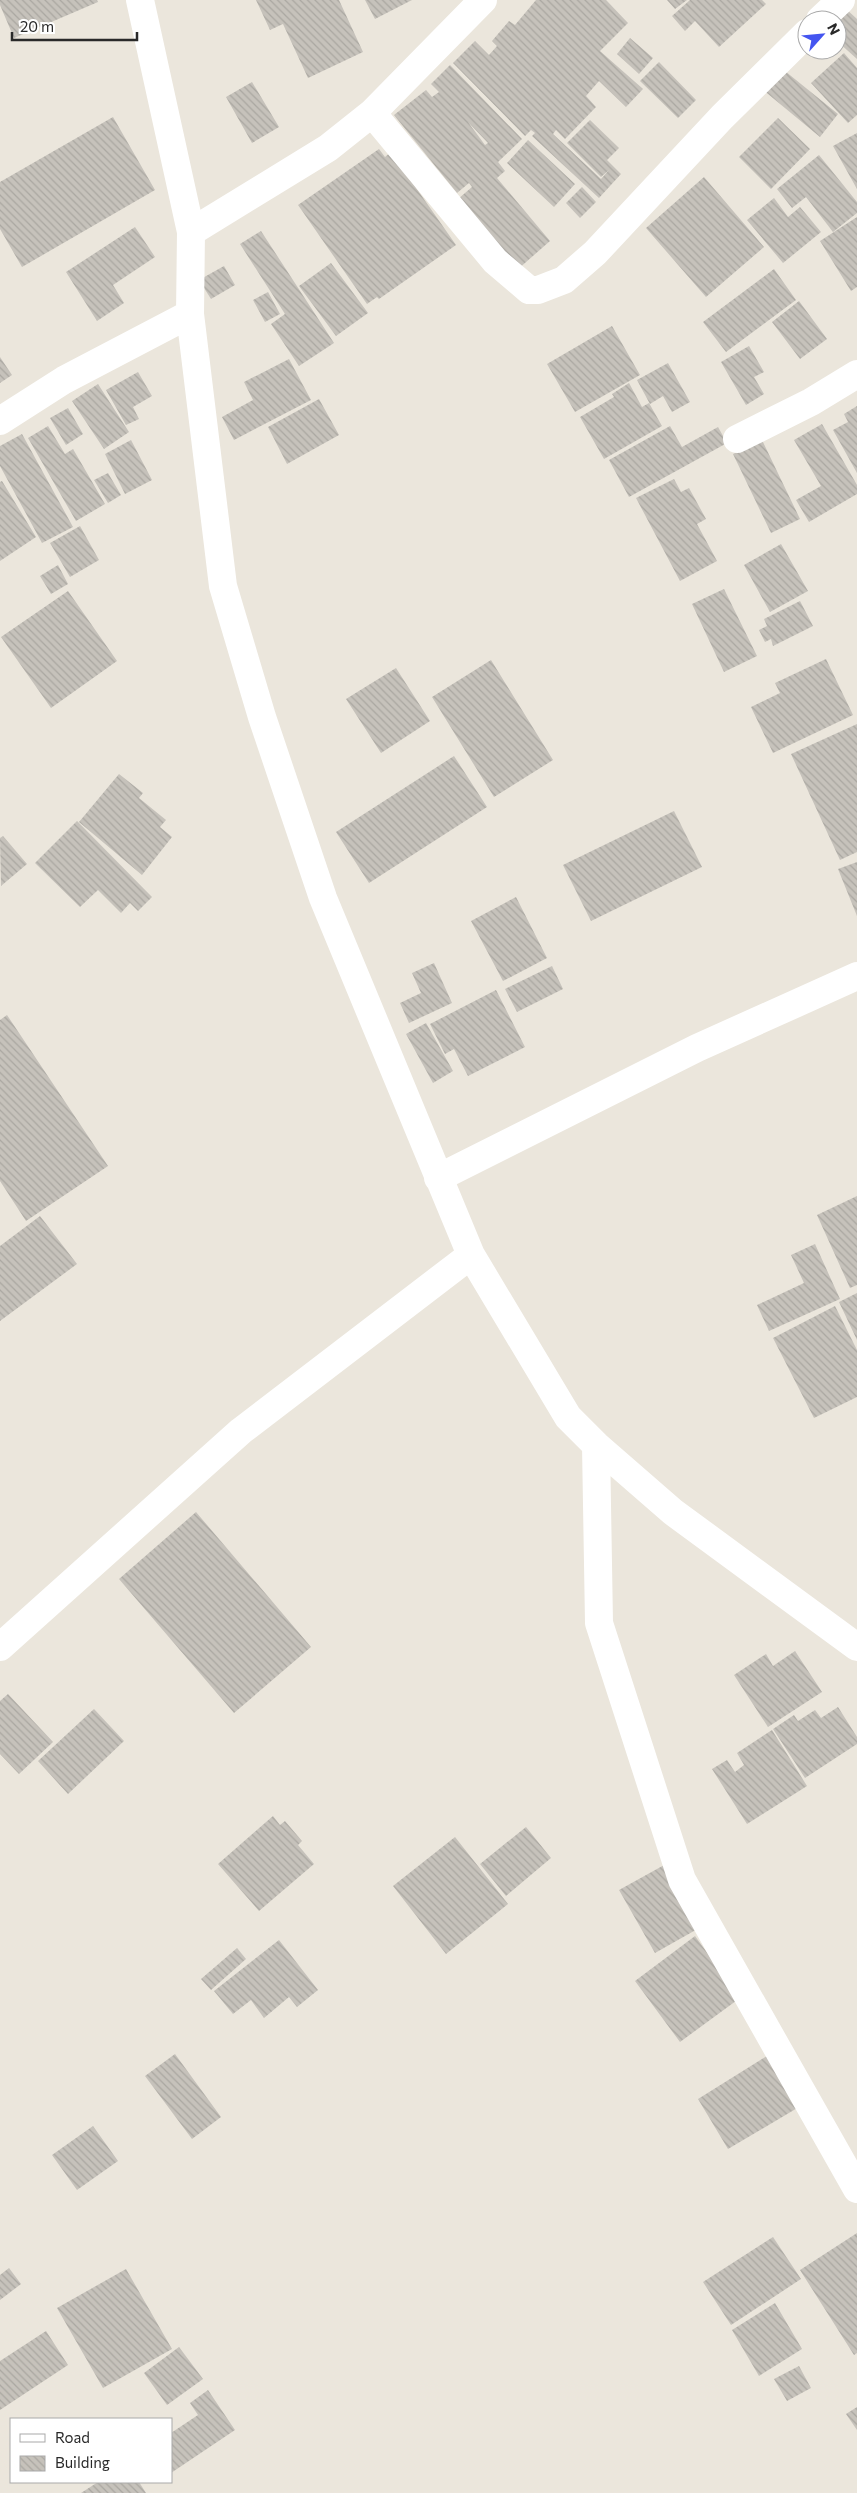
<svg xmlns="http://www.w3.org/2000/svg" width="857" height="2493" viewBox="0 0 857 2493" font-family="Commissioner,sans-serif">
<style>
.building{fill:url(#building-back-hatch);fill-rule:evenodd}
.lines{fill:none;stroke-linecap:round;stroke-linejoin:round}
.street{stroke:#fff;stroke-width:28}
</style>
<defs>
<pattern id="building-back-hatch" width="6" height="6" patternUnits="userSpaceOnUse" patternTransform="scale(1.25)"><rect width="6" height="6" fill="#c6c2bb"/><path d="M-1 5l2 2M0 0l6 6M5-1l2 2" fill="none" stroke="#aaa7a1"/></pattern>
</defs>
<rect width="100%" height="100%" fill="#ebe6dc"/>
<path class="building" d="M 0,0 L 97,0 L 98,2 L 14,38 L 0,5 Z
M 256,0 L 339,0 L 363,52 L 308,78 L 283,24 L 270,30 Z
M 365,0 L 412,0 L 375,19 Z
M 536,0 L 606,0 L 628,23 L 600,51 L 643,89 L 626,107 L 599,81 L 586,96 L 596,107 L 565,139 L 556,130 L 553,134 L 601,179 L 609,170 L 601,177 L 567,143 L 590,120 L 619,148 L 607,160 L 621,174 L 599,198 L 532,136 L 535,133 L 531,130 L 525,136 L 453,63 L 475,41 L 489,55 L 497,46 L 492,41 L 509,21 L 515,25 Z
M 667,0 L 687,0 L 675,9 Z
M 690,0 L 762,0 L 766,4 L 719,47 L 695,21 L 685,31 L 672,16 Z
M 845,8 L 857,19 L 857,59 L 837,41 L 837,20 Z
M 630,38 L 653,58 L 639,74 L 617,54 Z
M 844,53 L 857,68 L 857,115 L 848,123 L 811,83 Z
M 659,62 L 696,100 L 678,118 L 640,81 Z
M 450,65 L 522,139 L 498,162 L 505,171 L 497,178 L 550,241 L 517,270 L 458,199 L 472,187 L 469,183 L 457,193 L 394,115 L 426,90 L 432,97 L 439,92 L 431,84 ZM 468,122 L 488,143 L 485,145 Z
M 780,67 L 838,114 L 820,137 L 762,89 Z
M 252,82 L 279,127 L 252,143 L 226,97 Z
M 113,117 L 155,190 L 22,267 L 0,229 L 0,182 Z
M 778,118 L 810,149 L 771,189 L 739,157 Z
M 857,133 L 857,189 L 833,146 Z
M 528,140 L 575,184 L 554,207 L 507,163 Z
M 379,149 L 385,157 L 391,152 L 456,245 L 379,299 L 377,297 L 367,304 L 298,205 Z
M 819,155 L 857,202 L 857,213 L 833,232 L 806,197 L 792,208 L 777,189 Z
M 704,177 L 764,247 L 706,297 L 646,228 Z
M 582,187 L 596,202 L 580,218 L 566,203 Z
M 774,198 L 788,217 L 800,207 L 821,232 L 783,263 L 747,220 Z
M 857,217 L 857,287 L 851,291 L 820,241 Z
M 135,227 L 155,257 L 113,285 L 124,303 L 97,321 L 66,272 Z
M 261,231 L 334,343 L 299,366 L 271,324 L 285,314 L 240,244 Z
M 331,263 L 368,313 L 336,336 L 299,286 Z
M 224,266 L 235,285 L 211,299 L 199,280 Z
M 774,269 L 796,300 L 726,352 L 703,322 Z
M 268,292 L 280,314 L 265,322 L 253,300 Z
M 799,301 L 827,339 L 800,359 L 772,322 Z
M 612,326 L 640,375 L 575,412 L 547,364 Z
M 749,346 L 764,372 L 754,377 L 764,394 L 746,405 L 721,362 Z
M 0,357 L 12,375 L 0,383 Z
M 289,359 L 311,400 L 234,440 L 222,417 L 253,400 L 244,382 Z
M 668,363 L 690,402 L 672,412 L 663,396 L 650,404 L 637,380 Z
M 138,372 L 152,396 L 133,407 L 139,419 L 126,425 L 106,390 Z
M 629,383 L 642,407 L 649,403 L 662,426 L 604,459 L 580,417 L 614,397 L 612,394 Z
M 98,384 L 129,432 L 104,449 L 72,401 Z
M 319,399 L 339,435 L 287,464 L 268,427 Z
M 857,406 L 857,473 L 833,430 L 848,422 L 844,414 Z
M 68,408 L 83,434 L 66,445 L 50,418 Z
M 822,424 L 857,485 L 857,494 L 809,522 L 796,500 L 821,486 L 794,440 Z
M 48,426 L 65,454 L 73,449 L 105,504 L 76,521 L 28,438 Z
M 670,426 L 682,447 L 718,427 L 727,443 L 629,497 L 609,460 Z
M 22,434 L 73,527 L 42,543 L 0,466 L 0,446 Z
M 131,440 L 152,480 L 125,494 L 105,454 Z
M 762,440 L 800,519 L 771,533 L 733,454 Z
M 108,473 L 121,495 L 108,503 L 94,480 Z
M 674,479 L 681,492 L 689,488 L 706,519 L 697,524 L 717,561 L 680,581 L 636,498 Z
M 2,481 L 36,537 L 0,561 L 0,482 Z
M 80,526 L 99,560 L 70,577 L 50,543 Z
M 781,544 L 808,591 L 770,612 L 744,565 Z
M 58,565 L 68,584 L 51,594 L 40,576 Z
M 724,589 L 757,656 L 724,672 L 692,604 Z
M 68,591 L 117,661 L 51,708 L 1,637 Z
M 800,601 L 813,626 L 773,646 L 771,639 L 765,642 L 759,630 L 767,626 L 764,619 Z
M 826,659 L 853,715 L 773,753 L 751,707 L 780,693 L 775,683 Z
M 491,660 L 553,760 L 494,797 L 432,697 Z
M 396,668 L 430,721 L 381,753 L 346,699 Z
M 857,724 L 857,852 L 840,860 L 791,754 Z
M 454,756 L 487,807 L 369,883 L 336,832 Z
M 119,774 L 143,793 L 139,798 L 166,820 L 160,827 L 172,837 L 142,875 L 79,822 Z
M 674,811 L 702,867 L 591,921 L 563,865 Z
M 77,821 L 152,897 L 138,911 L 130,903 L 121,913 L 98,890 L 80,907 L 35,863 Z
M 3,836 L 27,864 L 1,886 L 0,838 Z
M 857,862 L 857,916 L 838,869 Z
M 516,897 L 547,958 L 503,981 L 471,921 Z
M 434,963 L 452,1003 L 409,1023 L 400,1003 L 421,993 L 412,973 Z
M 552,966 L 563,989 L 517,1012 L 505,989 Z
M 496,990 L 525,1047 L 468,1076 L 454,1049 L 445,1054 L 430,1024 Z
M 7,1015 L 108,1166 L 26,1221 L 0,1181 L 0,1020 Z
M 426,1023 L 453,1071 L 433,1083 L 406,1034 Z
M 857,1196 L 857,1285 L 850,1288 L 817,1215 Z
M 40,1216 L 77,1264 L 0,1321 L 0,1246 Z
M 815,1244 L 840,1299 L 769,1331 L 757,1305 L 804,1283 L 791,1255 Z
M 857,1293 L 857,1340 L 839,1302 Z
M 835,1306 L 857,1350 L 857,1397 L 814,1418 L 773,1338 Z
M 196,1512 L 311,1647 L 234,1713 L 119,1579 Z
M 795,1651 L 822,1692 L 768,1727 L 734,1675 L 766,1654 L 773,1666 Z
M 8,1694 L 53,1742 L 19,1774 L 0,1754 L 0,1701 Z
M 838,1707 L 857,1737 L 857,1744 L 805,1778 L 773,1729 L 794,1715 L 798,1721 L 815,1710 L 821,1718 Z
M 94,1709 L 124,1741 L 68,1794 L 38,1761 Z
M 772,1730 L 807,1786 L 747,1824 L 712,1769 L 727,1760 L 735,1772 L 744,1765 L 737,1753 Z
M 273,1816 L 280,1825 L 285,1821 L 302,1841 L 298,1845 L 314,1864 L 259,1911 L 218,1864 Z
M 526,1827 L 551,1858 L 506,1896 L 480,1864 Z
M 455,1837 L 508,1904 L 446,1954 L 393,1886 Z
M 666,1864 L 701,1927 L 655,1953 L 619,1890 Z
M 695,1936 L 740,1998 L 680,2042 L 635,1981 Z
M 279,1940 L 318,1990 L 297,2007 L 289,1997 L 264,2018 L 251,2000 L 233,2014 L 214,1991 Z
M 237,1948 L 246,1959 L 211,1990 L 201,1979 Z
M 175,2054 L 221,2117 L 192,2139 L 145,2076 Z
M 767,2056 L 799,2107 L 728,2149 L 698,2099 Z
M 93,2126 L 118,2161 L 77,2190 L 52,2155 Z
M 857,2233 L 857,2353 L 854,2355 L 800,2270 Z
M 773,2237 L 801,2279 L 731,2325 L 703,2282 Z
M 9,2268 L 21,2284 L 0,2300 L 0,2275 Z
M 126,2269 L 172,2349 L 103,2388 L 57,2308 Z
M 775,2303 L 802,2349 L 759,2376 L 732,2330 Z
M 46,2331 L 68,2365 L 0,2410 L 0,2361 Z
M 179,2347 L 203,2379 L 167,2405 L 144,2373 Z
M 799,2366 L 811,2388 L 787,2401 L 774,2379 Z
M 208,2390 L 235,2430 L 171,2473 L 171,2433 L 198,2415 L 190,2403 Z
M 857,2407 L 857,2430 L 846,2414 Z
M 98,2482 L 139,2482 L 146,2493 L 81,2493 Z"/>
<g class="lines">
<path class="street" d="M 140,0 L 191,232 L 190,314 L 223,586 L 262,717 L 323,898 L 471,1255 L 568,1417 L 596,1445 L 673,1512 L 857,1647
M 820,20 L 841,0
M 372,113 L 495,261 L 529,290 L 538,290 L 564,280 L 595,253 L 722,117 L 807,33
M 191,232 L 328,148 L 372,113 L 483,0
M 0,421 L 64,380 L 190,314
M 737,439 L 811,402 L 857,374
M 438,1178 L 697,1048 L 857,976
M 596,1445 L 599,1623 L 682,1880 L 857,2189
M 0,1647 L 241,1431 L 471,1255"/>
</g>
<rect x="10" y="2418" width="162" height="65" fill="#ffffff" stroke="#a9a9a9"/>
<rect x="20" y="2434" width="25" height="8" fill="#ffffff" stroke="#a9a9a9"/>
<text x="55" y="2443" font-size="15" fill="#292929">Road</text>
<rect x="20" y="2456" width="25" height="15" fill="url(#building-back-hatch)" stroke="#a9a9a9"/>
<text x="55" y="2468" font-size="15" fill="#292929">Building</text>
<g transform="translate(822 35) rotate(63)"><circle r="24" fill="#ffffff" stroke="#a9a9a9"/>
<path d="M0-4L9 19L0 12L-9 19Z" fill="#4455f0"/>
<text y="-8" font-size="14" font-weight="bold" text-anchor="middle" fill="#292929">N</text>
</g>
<path d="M12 32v8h125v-8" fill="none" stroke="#292929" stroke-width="2.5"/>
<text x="20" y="32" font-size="15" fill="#292929" stroke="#ffffff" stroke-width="4" paint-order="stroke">20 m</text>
</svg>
